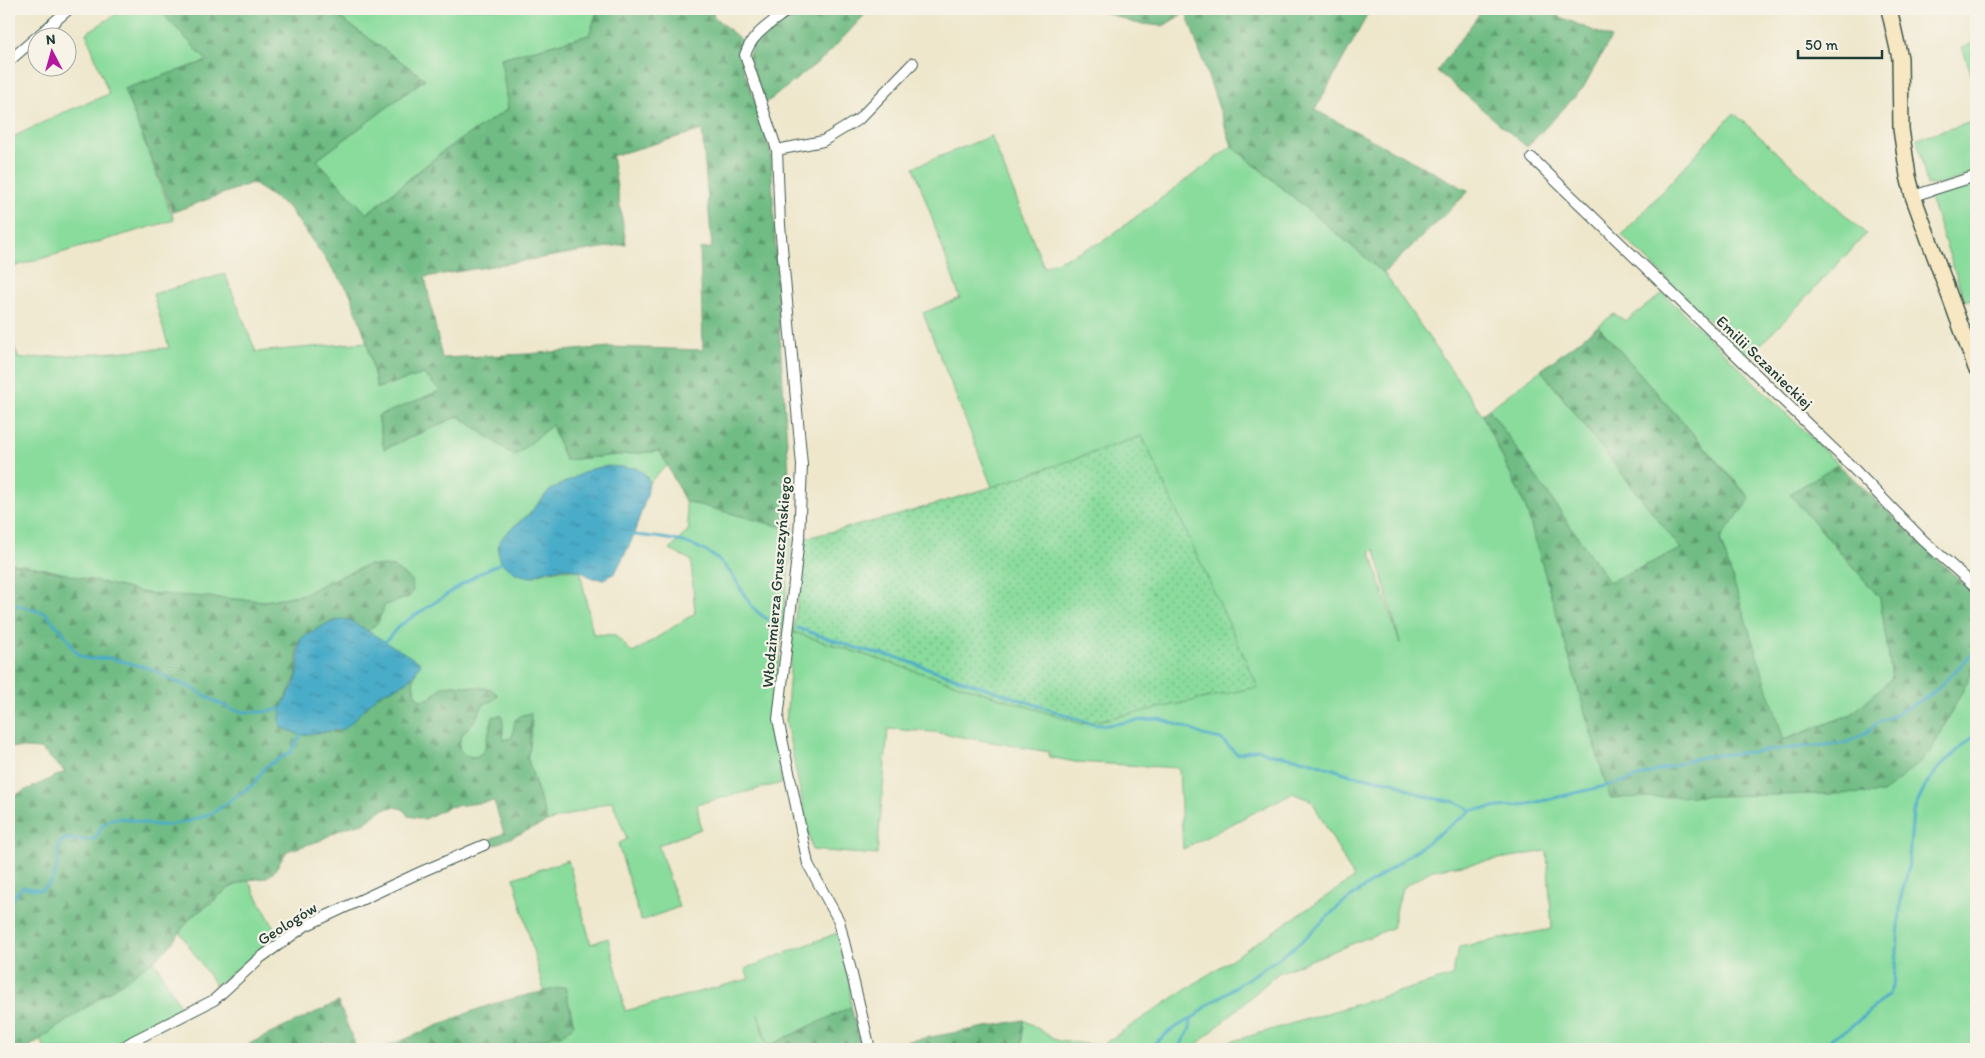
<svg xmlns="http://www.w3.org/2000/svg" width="1985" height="1058" viewBox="0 0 1985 1058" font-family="Itim,sans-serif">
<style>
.green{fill:#8adc9d;stroke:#548c68;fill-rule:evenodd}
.forest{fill:url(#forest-firs);stroke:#477c5c;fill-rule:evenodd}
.garden{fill:url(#garden-dots);stroke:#548c68}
.water{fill:url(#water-ripples);stroke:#34747e}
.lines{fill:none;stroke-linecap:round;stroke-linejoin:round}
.stream{stroke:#49acc8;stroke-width:3}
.street-casing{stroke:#3e564b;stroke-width:12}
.secondary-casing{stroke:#3e564b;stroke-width:18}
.street{stroke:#fff;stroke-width:10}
.secondary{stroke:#f7e8c3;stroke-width:15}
.labels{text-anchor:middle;stroke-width:4.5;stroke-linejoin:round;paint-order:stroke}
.street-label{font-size:16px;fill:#1f3d34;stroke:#f7f3e8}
</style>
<defs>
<pattern id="forest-firs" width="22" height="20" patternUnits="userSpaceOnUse" patternTransform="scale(1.25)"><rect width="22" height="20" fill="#6fbc84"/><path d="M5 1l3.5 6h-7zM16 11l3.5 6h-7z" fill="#5b9a6d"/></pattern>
<pattern id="garden-dots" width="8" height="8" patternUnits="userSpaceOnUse" patternTransform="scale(1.25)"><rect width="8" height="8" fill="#8adc9d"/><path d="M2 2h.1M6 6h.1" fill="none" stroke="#70b481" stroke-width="1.8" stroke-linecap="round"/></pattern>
<pattern id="water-ripples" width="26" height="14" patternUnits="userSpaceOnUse" patternTransform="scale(1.25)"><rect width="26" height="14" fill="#49acc8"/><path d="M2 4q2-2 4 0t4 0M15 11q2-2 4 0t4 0" fill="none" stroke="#3c8da3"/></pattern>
</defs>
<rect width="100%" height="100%" fill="#f7f3e8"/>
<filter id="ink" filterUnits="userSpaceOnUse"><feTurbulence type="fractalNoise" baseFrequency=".02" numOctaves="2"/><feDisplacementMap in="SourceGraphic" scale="10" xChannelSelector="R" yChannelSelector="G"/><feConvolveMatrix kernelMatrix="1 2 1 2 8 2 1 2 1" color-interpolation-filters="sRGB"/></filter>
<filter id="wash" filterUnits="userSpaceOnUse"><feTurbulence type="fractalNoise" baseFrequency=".0096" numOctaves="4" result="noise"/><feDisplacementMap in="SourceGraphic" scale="20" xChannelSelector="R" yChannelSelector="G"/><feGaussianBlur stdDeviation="1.12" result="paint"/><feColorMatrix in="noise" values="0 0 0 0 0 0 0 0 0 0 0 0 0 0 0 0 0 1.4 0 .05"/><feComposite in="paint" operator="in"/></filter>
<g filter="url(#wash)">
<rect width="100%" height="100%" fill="#eee7cc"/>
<path class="green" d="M 125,9 L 155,9 L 165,16 L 207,61 L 124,89 L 174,220 L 9,268 L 9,139 L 60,114 L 109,94 L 86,33 Z
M 328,9 L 598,9 L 589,35 L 501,58 L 508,109 L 446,149 L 366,214 L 317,160 L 425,79 Z
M 1976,42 L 1976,88 L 1962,47 Z
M 1734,113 L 1866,234 L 1780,325 L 1747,358 L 1622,235 Z
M 1976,121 L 1976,173 L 1942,184 L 1927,185 L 1917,138 Z
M 991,136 L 1044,267 L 1102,242 L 1232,146 L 1384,273 L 1482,414 L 1525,505 L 1610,798 L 1930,753 L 1976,665 L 1976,1049 L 1206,1049 L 1452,976 L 1459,947 L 1552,929 L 1547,851 L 1432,870 L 1402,888 L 1392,928 L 1278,973 L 1192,1049 L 1021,1049 L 1024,1020 L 1058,1041 L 1102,1045 L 1354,878 L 1312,801 L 1292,793 L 1183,849 L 1179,768 L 1075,762 L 1049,757 L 1049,752 L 934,732 L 888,729 L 877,855 L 812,850 L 786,722 L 793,632 L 1082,724 L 1142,436 L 992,487 L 923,313 L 960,298 L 914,167 ZM 1375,550 L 1400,643 L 1400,644 L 1370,551 Z
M 1976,180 L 1976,298 L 1965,301 L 1929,195 Z
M 225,274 L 256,352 L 367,342 L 377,388 L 424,374 L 440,391 L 378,416 L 384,449 L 459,416 L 515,456 L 552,425 L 565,460 L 660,451 L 667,465 L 649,483 L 646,475 L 550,490 L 528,515 L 507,532 L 531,577 C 549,570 562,568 580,571 L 593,634 L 615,635 L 633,653 L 695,613 L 691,560 L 670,550 L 689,529 L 685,501 L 793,530 L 772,724 L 782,783 L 697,804 L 701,829 L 658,845 L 679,907 L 641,921 L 618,844 L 627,839 L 612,801 L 547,822 L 527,757 L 530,748 L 532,721 L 512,738 L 504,740 C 501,731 505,724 501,715 L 493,717 L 484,751 L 476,757 L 466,756 L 459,750 C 459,731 468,731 476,718 C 479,713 481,708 484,703 L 492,701 L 498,695 L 491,689 L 453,685 L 443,686 L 429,699 L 420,700 C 410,688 413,676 420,663 L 367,632 L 378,622 L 385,605 L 401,600 L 412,581 L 393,567 L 368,565 L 327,582 L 305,594 L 265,601 L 146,593 L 40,568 L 9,563 L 9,332 L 19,359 L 169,348 L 153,294 Z
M 1663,293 L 1838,464 L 1790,494 L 1880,598 L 1892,678 L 1852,714 L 1783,740 L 1720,539 L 1750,498 L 1598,326 L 1614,314 L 1626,321 Z
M 1541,370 L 1682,549 L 1609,582 L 1489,409 Z
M 568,860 L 591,944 L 608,938 L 618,976 L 625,1011 L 749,979 L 745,969 L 837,933 L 850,985 L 851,1007 L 768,1046 L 758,1014 L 767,1049 L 529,1049 L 528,1042 L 564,1034 L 565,987 L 544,992 L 514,878 Z
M 248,880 L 278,935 L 216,986 L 179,931 L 191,917 L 213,902 L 225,890 Z
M 154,960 L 181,1008 L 115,1049 L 46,1049 L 39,1040 Z"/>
<path class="forest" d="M 178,9 L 328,9 L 425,79 L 317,160 L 367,214 L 446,149 L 508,109 L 501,58 L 589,35 L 598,9 L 714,9 L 713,16 L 745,43 L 738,55 L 759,112 L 771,155 L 780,341 L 793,530 L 685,501 L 660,451 L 565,460 L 552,425 L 515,456 L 459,416 L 384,449 L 378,416 L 440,391 L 424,374 L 377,388 L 367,342 L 350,293 L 288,207 L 252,183 L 173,212 L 124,89 L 207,61 L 165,16 ZM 702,130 L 712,248 L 700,249 L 703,350 L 610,347 L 528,354 L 442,358 L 425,277 L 626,244 L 612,156 Z
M 794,9 L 870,9 L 827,55 L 765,104 L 748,56 L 754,42 Z
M 1096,9 L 1369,9 L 1363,23 L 1315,110 L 1469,191 L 1384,273 L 1232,146 L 1186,12 L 1163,26 L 1134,23 Z
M 1483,9 L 1541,9 L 1611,38 L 1583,88 L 1527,147 L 1437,71 Z
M 1598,326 L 1750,499 L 1720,539 L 1784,740 L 1852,714 L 1892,678 L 1880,598 L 1790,494 L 1838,464 L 1969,589 L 1976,593 L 1976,665 L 1930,753 L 1883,793 L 1610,798 L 1525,505 L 1482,414 L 1489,409 L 1609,582 L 1681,549 L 1541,370 Z
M 9,563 L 40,568 L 146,593 L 265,601 L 305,594 L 327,582 L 368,565 L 393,567 L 412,581 L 413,590 L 409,597 L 385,605 L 378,622 L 367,632 L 362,628 L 335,620 L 301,638 L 297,647 L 297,675 L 280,709 L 301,735 L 328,730 L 336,732 L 352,722 L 369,702 L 378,695 L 407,682 L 413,676 L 414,693 L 420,700 L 429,699 L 443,686 L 453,685 L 491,689 L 498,696 L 492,701 L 484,703 C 481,708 479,713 476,718 C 468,731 459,731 459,749 L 466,756 L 476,757 L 484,751 L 493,717 L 501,715 C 505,724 501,731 504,740 L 512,738 L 515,720 L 522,715 L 531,713 L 530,748 L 527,757 L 547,822 L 487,848 L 486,841 L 504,833 L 494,801 L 448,807 L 425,819 L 408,816 L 403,809 L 395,807 L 387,808 L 380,811 L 366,822 L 341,829 L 319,841 L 287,851 L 273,873 L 265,878 L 248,880 L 232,886 L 191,917 L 169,947 L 154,960 L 26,1049 L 9,1049 L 9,798 L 65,772 L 41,749 L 9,747 Z
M 565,987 L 574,1025 L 564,1034 L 528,1042 L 529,1049 L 378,1049 C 409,1039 438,1025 468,1013 C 499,1000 533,994 565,987 Z
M 338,1002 L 357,1049 L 238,1049 Z
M 851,1007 L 862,1049 L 768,1049 L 768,1046 Z
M 1024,1020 L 1021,1049 L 877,1049 L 876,1047 Z"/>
<path class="garden" d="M 1142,436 L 1258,687 L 1082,724 L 793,632 L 806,538 L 895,516 L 992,487 Z"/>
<path class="water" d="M 607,466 L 636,468 L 646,475 L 649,483 L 647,495 L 631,542 L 615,573 L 603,579 L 592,578 L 580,571 L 566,568 L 548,570 L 531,577 L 517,574 L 501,563 L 498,552 L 499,542 L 507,532 L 528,515 L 550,490 L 591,469 Z
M 342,619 L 349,620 L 421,663 L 413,676 L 407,682 L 378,695 L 345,729 L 301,735 L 281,727 C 276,705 291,696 297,676 C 300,663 296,650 301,638 L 324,625 Z"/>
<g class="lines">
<path class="stream" d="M 633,535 C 667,538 701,540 726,567 C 747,591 744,611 780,625
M 9,603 L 45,613 L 66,636 L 74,650 L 82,657 L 90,659 L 110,658 L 152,669 L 174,681 L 192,688 L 218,703 L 234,710 L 245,712 L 263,712 L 280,709
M 798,628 L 859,649 L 898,658 L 1095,725 L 1108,725 L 1134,721 L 1159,719 L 1188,728 L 1203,735 L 1221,739 L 1237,754 L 1258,749 L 1266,753 L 1306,760 L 1351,775 L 1394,782 L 1416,793 L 1431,798 L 1455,802 L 1472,810 L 1529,804 L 1626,781 L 1693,759 L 1708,756 L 1846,743 L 1862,735 L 1878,723 L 1922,700 L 1934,692 L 1970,656 L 1976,653
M 385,642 L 399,626 L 478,574 L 501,563
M 9,903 L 22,887 L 41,890 C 60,880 57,861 59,843 L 66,839 L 92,840 L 97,836 L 102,825 L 112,819 L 121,818 L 155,825 L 169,825 L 189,821 L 213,813 L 255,783 L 265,767 L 291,752 L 301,735
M 1148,1049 L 1170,1031 L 1197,1015 L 1208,1005 L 1282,956 L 1302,941 L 1339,906 L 1472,810
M 1178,1049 L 1190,1029 L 1191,1018
M 1823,1049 L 1833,1037 L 1850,1028 L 1889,994 L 1894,980 L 1896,965 L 1901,897 L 1908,870 L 1913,812 L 1927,783 L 1941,765 L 1976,734"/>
</g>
</g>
<g filter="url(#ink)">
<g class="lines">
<g class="street-casing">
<path id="street" d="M 789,9 C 772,23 752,33 745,55 L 777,150 L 780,225 L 802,465 L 799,539 L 778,719 L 808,864 L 839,921 L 870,1049
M 9,61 L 69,9
M 777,150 L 823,141 L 859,119 L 913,63
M 1532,158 L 1848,463 L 1924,541 L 1976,587
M 1913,196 L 1976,176
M 120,1049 L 133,1041 L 214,1000 L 260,958 L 305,926 L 423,871 L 484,845"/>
</g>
<g class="secondary-casing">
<path id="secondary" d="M 1889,9 L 1900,58 L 1901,129 L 1908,176 L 1913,196 L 1976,368"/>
</g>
<use href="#street" class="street"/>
<use href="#secondary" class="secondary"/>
</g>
</g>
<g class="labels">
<g class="street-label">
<text transform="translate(1765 362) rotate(44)" y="6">Emilii Sczanieckiej</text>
<text transform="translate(776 582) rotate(-85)" y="6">Włodzimierza Gruszczyńskiego</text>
<text transform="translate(287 923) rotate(-32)" y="6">Geologów</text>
</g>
</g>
<rect width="1985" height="1058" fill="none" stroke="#f7f3e8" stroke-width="30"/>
<g transform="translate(52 52) rotate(354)"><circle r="24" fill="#f7f3e8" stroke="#a1aaa0"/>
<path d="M0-4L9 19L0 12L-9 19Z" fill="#b5179e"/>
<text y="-8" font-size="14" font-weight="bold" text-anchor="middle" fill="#1f3d34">N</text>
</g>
<path d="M1798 50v8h84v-8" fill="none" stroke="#1f3d34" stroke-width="2.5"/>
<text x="1805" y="50" font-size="15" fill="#1f3d34" stroke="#f7f3e8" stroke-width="4" paint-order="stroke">50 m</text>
</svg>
